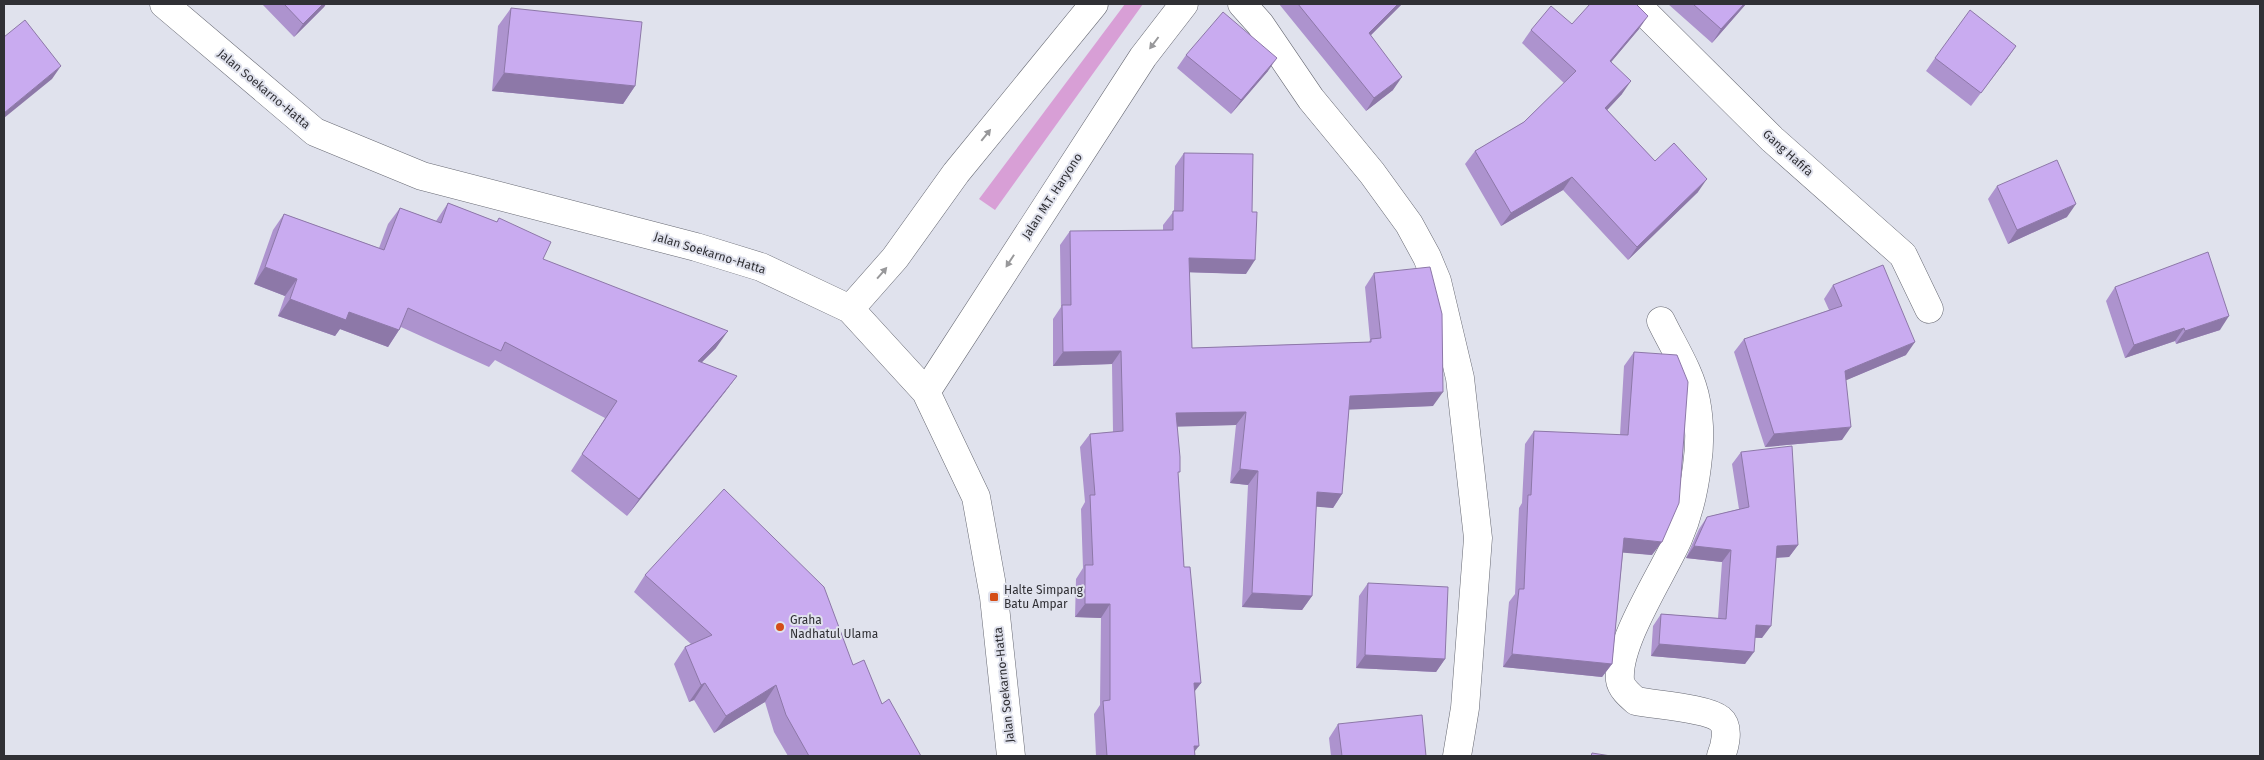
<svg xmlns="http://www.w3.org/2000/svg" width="2264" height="760" viewBox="0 0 2264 760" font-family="'Fira Sans',sans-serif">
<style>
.green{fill:#d89fd6}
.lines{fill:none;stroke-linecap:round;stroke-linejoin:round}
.minor-casing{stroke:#676973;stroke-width:29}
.trunk-casing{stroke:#676973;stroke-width:29}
.minor{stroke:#fff;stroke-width:28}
.trunk{stroke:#fff;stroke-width:28}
.wall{fill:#ad93ce}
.shaded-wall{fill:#8d78a8}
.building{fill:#c9abf0;stroke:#8d78a8}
.oneway{fill:#98989a}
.poi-dot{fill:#d44d17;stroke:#e0e2ed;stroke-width:2}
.labels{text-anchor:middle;stroke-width:4;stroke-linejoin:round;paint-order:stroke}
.street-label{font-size:12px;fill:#303035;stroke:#e0e2ed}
.poi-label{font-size:12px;fill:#303035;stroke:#e0e2ed;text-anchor:start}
</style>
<rect width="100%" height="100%" fill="#e0e2ed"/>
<path class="green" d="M 1125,4 L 1143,4 L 995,210 L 979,199 Z"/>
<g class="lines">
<g class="minor-casing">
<path id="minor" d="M 1242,4 L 1260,24 L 1311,99 L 1372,173 L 1409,224 L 1427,257 L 1437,281 L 1460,378 L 1478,538 L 1465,708 L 1457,756
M 1636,4 L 1772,139 L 1903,255 L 1929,309
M 1661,321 C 1673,346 1691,373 1696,401 C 1700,422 1700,445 1697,466 C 1694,491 1688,516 1678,539 C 1662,575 1617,642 1620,680 C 1621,688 1629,695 1636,701 C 1655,705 1707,708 1720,719 C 1730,727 1725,746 1721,756"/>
</g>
<g class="trunk-casing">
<path id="trunk" d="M 164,4 L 315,132 L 422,176 L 696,247 L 761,267 L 850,309 L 926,392 L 976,497 L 994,597 L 1011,756
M 850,309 L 895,258 L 956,173 L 1094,4
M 926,392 L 1143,57 L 1184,4"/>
</g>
<use href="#minor" class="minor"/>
<use href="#trunk" class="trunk"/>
</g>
<path class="wall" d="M 262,4 L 326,4 L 324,7 L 294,37 Z
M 1279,4 L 1402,4 L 1370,36 L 1393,90 L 1366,111 Z
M 1668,4 L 1746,4 L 1712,43 Z
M 511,8 L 635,86 L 623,104 L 492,91 L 498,26 Z
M 1572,24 L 1639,29 L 1611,62 L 1622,94 L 1607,110 L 1655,161 L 1698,192 L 1628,260 L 1563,190 L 1501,226 L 1465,164 L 1475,151 L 1524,122 L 1564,83 L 1522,43 L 1531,30 Z
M 2016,46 L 1971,106 L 1926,71 L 1935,58 Z
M 1186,55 L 1268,71 L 1231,114 L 1177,68 Z
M 1184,153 L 1246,274 L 1189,272 L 1192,348 L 1369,342 L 1370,340 L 1365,287 L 1374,273 L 1433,406 L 1349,409 L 1342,494 L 1333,508 L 1316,506 L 1312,596 L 1302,610 L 1242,607 L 1248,485 L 1230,483 L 1236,425 L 1177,426 L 1178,475 L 1184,567 L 1201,683 L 1194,692 L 1195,756 L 1096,756 L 1094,714 L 1100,705 L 1101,618 L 1075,617 L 1076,579 L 1083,568 L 1081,509 L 1085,502 L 1080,447 L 1090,434 L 1113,432 L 1112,364 L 1053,366 L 1053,319 L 1061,307 L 1060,245 L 1070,231 L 1163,230 L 1163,225 L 1174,211 L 1175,166 Z
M 1997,186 L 2067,217 L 2008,244 L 1988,199 Z
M 448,203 L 497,222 L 499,218 L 543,259 L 716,348 L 701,363 L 737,376 L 725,392 L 627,516 L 571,471 L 605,418 L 495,360 L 489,367 L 401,327 L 388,347 L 340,329 L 335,336 L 278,316 L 285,296 L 254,284 L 273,230 L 284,214 L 379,248 L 388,224 L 400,208 L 436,221 Z
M 1833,285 L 1906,355 L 1846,380 L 1842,440 L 1765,447 L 1734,352 L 1744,339 L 1829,310 L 1824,299 Z
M 2115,287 L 2220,330 L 2176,344 L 2175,341 L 2125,358 L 2106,301 Z
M 1634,352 L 1652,555 L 1623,552 L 1612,664 L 1602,677 L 1503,667 L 1509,602 L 1515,594 L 1519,508 L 1522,503 L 1525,444 L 1534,431 L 1620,435 L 1624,366 Z
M 1741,452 L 1798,545 L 1789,557 L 1776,558 L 1762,638 L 1755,638 L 1745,664 L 1651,656 L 1653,626 L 1661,614 L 1718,618 L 1722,562 L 1686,558 L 1699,529 L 1707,517 L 1739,509 L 1732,464 Z
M 645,575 L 853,665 L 921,756 L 788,756 L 774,732 L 765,702 L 714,733 L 694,700 L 689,702 L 674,664 L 685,647 L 691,644 L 634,592 Z
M 1368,583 L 1445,659 L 1436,672 L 1356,668 L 1359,596 Z
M 1338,724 L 1426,756 L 1331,756 L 1329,738 Z"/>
<path class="shaded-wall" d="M 323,4 L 326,4 L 324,7 L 294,37 L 303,24 Z
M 1398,4 L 1402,4 L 1360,46 L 1369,33 Z
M 1744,4 L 1746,4 L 1712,43 L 1721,29 Z
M 1648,16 L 1639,29 L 1601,74 L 1610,61 Z
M 2016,46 L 2007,59 L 1971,106 L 1981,93 Z
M 1277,58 L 1268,71 L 1231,114 L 1241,100 Z
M 61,66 L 52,79 L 4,118 L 4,113 Z
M 504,73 L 635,86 L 623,104 L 492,91 Z
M 1402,77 L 1393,90 L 1366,111 L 1374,98 Z
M 1631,81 L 1622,94 L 1596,122 L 1605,108 Z
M 1572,177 L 1563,190 L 1501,226 L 1511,213 Z
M 1707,179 L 1698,192 L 1628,260 L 1637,247 Z
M 2076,204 L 2067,217 L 2008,244 L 2017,230 Z
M 1189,258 L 1255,260 L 1246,274 L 1179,272 Z
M 265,267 L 297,279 L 285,296 L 254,284 Z
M 290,299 L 349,312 L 399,330 L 388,347 L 340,329 L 335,336 L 278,316 Z
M 2229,316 L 2220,330 L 2176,344 L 2185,331 Z
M 2184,328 L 2175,341 L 2125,358 L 2134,345 Z
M 728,331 L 716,348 L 686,378 L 698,361 Z
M 1915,342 L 1906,355 L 1835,385 L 1845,371 Z
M 1121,351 L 1112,364 L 1053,366 L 1063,352 Z
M 737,376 L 725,392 L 627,516 L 639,499 Z
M 1443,392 L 1433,406 L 1341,410 L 1350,396 Z
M 1246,412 L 1236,425 L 1167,427 L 1176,413 Z
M 1851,427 L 1842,440 L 1765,447 L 1774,434 Z
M 1240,469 L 1258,471 L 1248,485 L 1230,483 Z
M 1317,492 L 1342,494 L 1333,508 L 1307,506 Z
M 1624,538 L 1662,542 L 1652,555 L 1615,552 Z
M 1798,545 L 1789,557 L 1769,558 L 1777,546 Z
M 1694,546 L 1731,550 L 1722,562 L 1686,558 Z
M 1252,593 L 1312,596 L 1302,610 L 1242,607 Z
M 1085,604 L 1110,604 L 1101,618 L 1075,617 Z
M 1756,625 L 1771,626 L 1762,638 L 1748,637 Z
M 1659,644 L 1754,652 L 1745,664 L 1651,656 Z
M 1512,654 L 1612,664 L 1602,677 L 1503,667 Z
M 1365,655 L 1445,659 L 1436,672 L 1356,668 Z
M 705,683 L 694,700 L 689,702 L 701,685 Z
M 1194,683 L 1201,683 L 1191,696 Z
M 776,685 L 765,702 L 714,733 L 726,716 Z
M 1194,746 L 1199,746 L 1191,756 Z"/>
<path class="building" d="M 284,4 L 323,4 L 303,24 Z
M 1298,4 L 1398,4 L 1369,33 L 1402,77 L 1374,98 Z
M 1590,4 L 1636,4 L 1648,16 L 1610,61 L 1631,81 L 1605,108 L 1655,161 L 1674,143 L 1707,179 L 1637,247 L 1572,177 L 1511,213 L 1475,151 L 1524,122 L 1576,71 L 1531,30 L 1551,6 L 1572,24 Z
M 1693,4 L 1744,4 L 1721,29 Z
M 511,8 L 642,22 L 635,86 L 504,73 Z
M 1970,10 L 2016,46 L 1981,93 L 1935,58 Z
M 1223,12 L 1277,58 L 1241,100 L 1186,55 Z
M 25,20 L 61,66 L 4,113 L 4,37 Z
M 1184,153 L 1253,154 L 1252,212 L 1257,212 L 1255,260 L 1189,258 L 1192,348 L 1371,342 L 1371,339 L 1381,338 L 1374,273 L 1430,267 L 1442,314 L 1443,392 L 1350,396 L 1342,494 L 1317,492 L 1312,596 L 1252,593 L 1258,471 L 1240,469 L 1246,412 L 1176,413 L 1180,457 L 1180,472 L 1178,472 L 1184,567 L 1190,567 L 1201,683 L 1194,683 L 1199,746 L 1194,746 L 1195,756 L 1107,756 L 1103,701 L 1110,700 L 1110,604 L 1085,604 L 1085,565 L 1093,565 L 1090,495 L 1095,495 L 1090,434 L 1123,431 L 1121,351 L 1063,352 L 1062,305 L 1071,305 L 1070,231 L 1173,230 L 1173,211 L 1183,211 Z
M 2057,160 L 2076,204 L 2017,230 L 1997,186 Z
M 448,203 L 497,222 L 499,218 L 551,242 L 543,259 L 728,331 L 698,361 L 737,376 L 639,499 L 582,454 L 617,401 L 505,342 L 501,351 L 408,308 L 399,330 L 349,312 L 346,320 L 290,299 L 297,279 L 265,267 L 284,214 L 384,250 L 400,208 L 441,223 Z
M 2208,252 L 2229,316 L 2185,331 L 2184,328 L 2134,345 L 2115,287 Z
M 1883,265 L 1915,342 L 1845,371 L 1851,427 L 1774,434 L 1744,339 L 1842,306 L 1833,285 Z
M 1634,352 L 1677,355 L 1688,382 L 1679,503 L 1662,542 L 1624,538 L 1612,664 L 1512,654 L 1519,589 L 1524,589 L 1528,495 L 1531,495 L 1534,431 L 1628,435 Z
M 1792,446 L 1798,545 L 1777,546 L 1771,626 L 1756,625 L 1754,652 L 1659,644 L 1661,614 L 1726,619 L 1731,550 L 1694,546 L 1707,517 L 1749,507 L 1741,452 Z
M 724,489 L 824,587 L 853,665 L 864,660 L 882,704 L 889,699 L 921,756 L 809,756 L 786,715 L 776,685 L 726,716 L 705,683 L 701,685 L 685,647 L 712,635 L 645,575 Z
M 1368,583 L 1448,587 L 1445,659 L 1365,655 Z
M 1422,715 L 1426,756 L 1342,756 L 1338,724 Z
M 1592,753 L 1611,756 L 1591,756 Z"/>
<defs><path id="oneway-solid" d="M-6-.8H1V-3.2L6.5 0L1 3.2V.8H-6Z" transform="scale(1.25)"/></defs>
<g class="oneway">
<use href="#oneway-solid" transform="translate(1154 43) rotate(127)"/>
<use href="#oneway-solid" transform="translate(986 135) rotate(-51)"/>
<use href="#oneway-solid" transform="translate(1010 261) rotate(123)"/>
<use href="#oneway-solid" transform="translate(882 273) rotate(-49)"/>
</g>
<g class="poi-dot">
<rect x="989" y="592" width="10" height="10" rx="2.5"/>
<circle cx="780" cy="627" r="5"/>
</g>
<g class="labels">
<g class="street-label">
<text transform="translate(264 89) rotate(40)" y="4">Jalan Soekarno-Hatta</text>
<text transform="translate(1788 153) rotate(42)" y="4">Gang Hafifa</text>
<text transform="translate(1052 196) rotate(-57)" y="4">Jalan M.T. Haryono</text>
<text transform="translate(710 253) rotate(17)" y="4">Jalan Soekarno-Hatta</text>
<text transform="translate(1004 685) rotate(-96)" y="4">Jalan Soekarno-Hatta</text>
</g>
<g class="poi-label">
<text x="1004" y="594">Halte Simpang<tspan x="1004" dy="14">Batu Ampar</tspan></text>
<text x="790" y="624">Graha<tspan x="790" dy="14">Nadhatul Ulama</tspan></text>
</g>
</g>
<rect width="2264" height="760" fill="none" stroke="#303035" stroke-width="10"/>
</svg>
